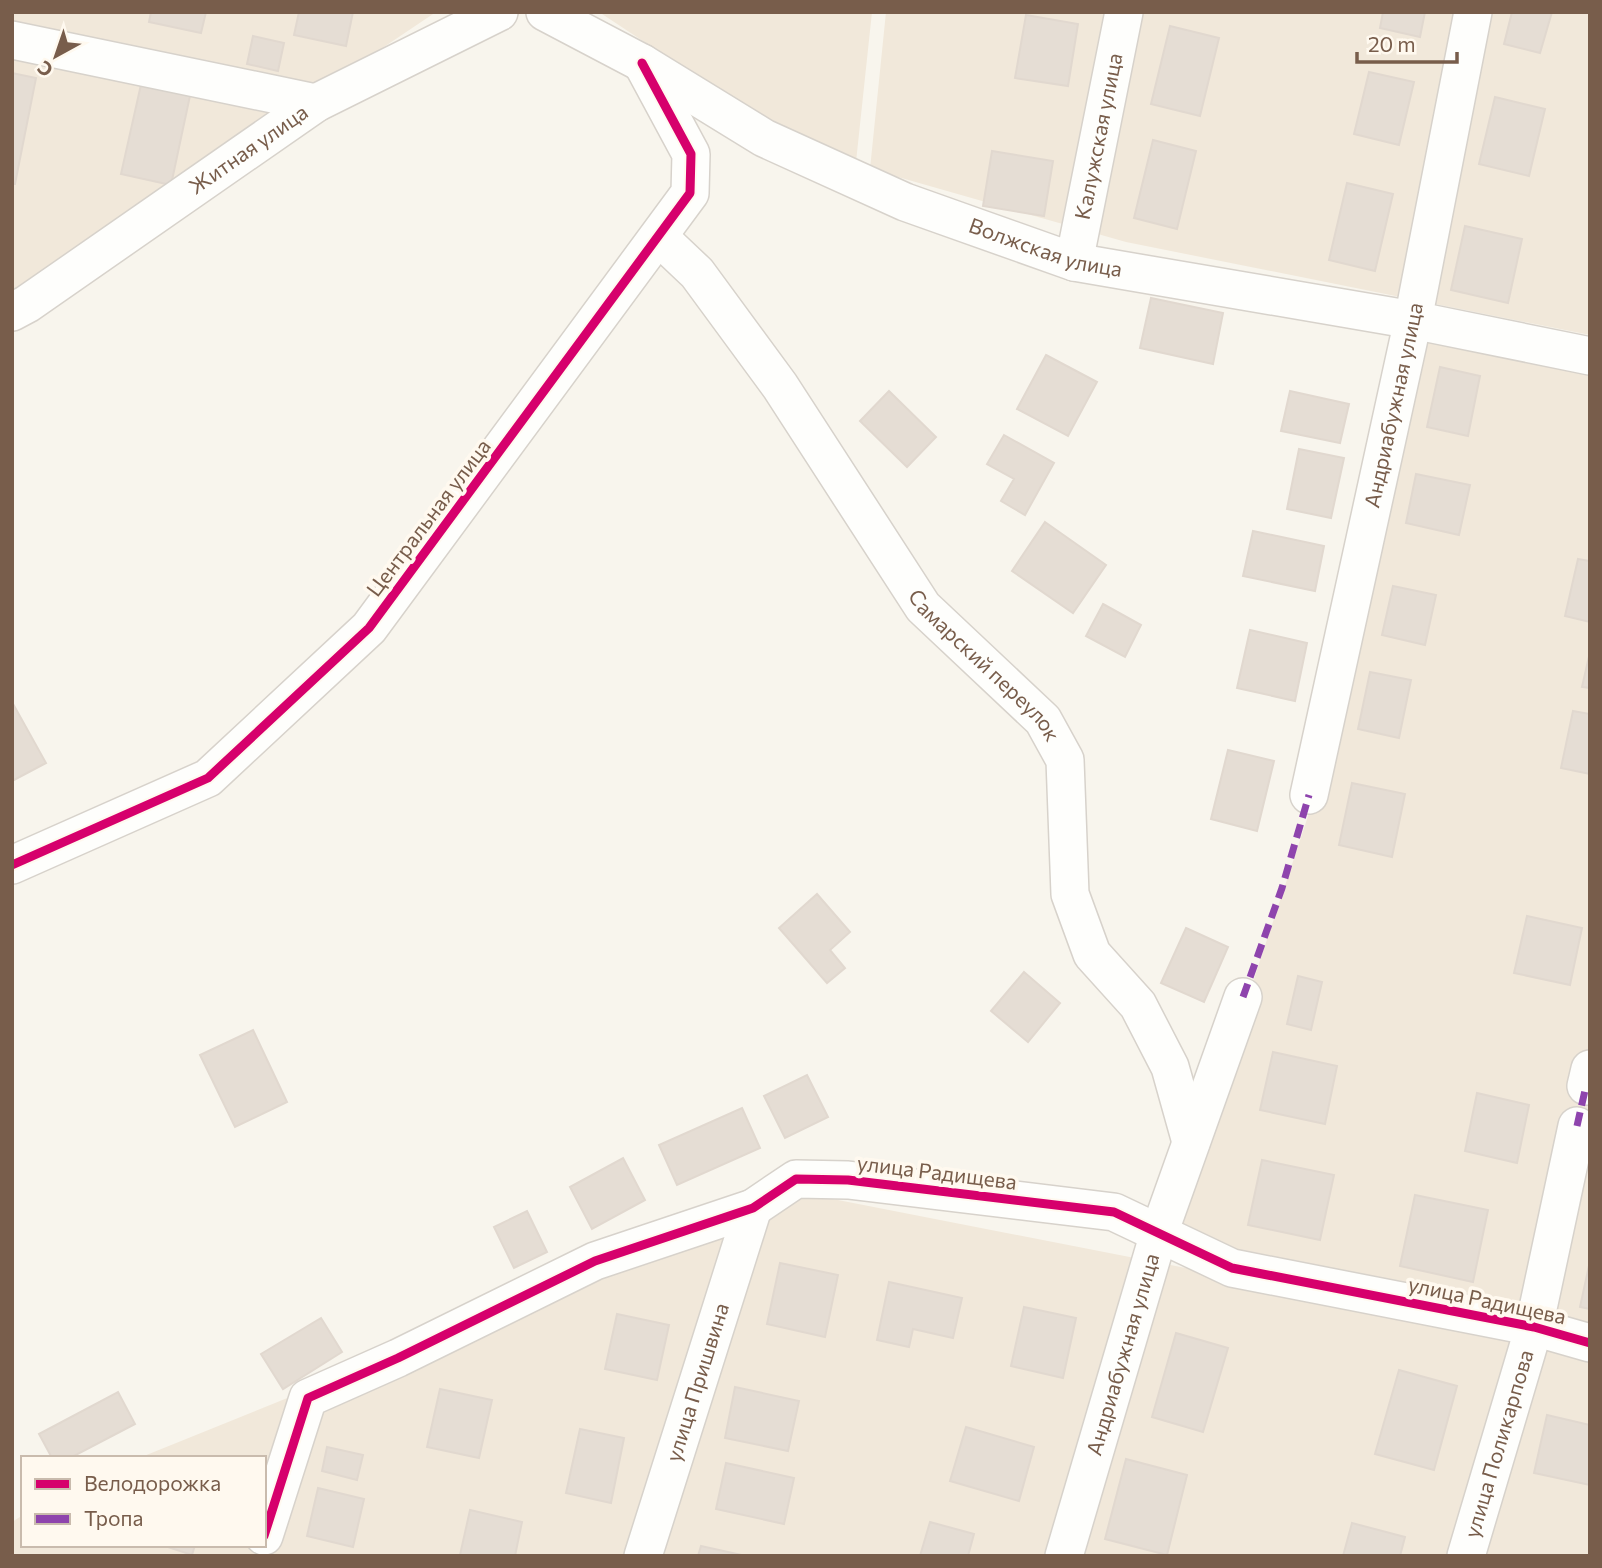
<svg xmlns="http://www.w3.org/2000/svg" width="1602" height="1568" viewBox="0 0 1602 1568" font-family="Commissioner,sans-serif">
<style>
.residential{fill:#f1e8da}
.building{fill:#e5ddd4;stroke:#e1d8cf;stroke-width:2}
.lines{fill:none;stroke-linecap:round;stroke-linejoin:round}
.minor-casing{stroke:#d7d2cb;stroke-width:40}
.minor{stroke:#fefefc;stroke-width:37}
.quiet{stroke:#8e44ad;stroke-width:7;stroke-dasharray:14 7;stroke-linecap:butt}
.cycleway-casing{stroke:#fff9ef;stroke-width:13}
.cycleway{stroke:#d6006c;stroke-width:9}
.labels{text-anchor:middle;stroke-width:7;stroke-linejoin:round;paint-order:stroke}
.street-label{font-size:21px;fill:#785d4b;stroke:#fff9ef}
</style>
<rect width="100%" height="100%" fill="#f8f5ed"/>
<path class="residential" d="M 12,12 L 436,12 L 12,297 Z
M 599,12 L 872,12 L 856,162 L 770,125 Z
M 886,12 L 1590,12 L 1590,335 L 1126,242 L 870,169 Z
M 1418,335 L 1590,370 L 1590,1326 L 1164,1250 L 1320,780 Z
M 797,1192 L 1590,1347 L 1590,1556 L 12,1556 L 12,1522 L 23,1515 L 23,1545 L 264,1545 L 264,1458 L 139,1458 Z"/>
<path class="building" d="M 151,12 L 206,12 L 201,33 L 149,22 Z
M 299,12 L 353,12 L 346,46 L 294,35 Z
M 1383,12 L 1425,12 L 1420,37 L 1380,28 Z
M 1512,12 L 1552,12 L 1540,53 L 1504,44 Z
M 1026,15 L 1078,24 L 1068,86 L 1015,78 Z
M 1170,26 L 1219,38 L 1200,116 L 1151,104 Z
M 253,36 L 284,43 L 278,71 L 247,64 Z
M 1369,72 L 1414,82 L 1399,145 L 1354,134 Z
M 12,73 L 36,78 L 15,184 L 12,184 Z
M 142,80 L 191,91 L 171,185 L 121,174 Z
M 1495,97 L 1545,109 L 1529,176 L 1479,164 Z
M 1153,140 L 1196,151 L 1177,229 L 1134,218 Z
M 992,151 L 1053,161 L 1044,216 L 983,206 Z
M 1347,183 L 1393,194 L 1375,271 L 1329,260 Z
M 1465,226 L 1522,239 L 1508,303 L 1451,290 Z
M 1151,298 L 1223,313 L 1213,364 L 1140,348 Z
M 1046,355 L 1097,382 L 1068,436 L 1017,409 Z
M 1440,367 L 1480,376 L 1468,436 L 1427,427 Z
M 889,391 L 936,437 L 907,467 L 860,421 Z
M 1290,391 L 1349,404 L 1340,443 L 1281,431 Z
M 1004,435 L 1054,463 L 1025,515 L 1001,501 L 1014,479 L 987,464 Z
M 1299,449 L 1344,458 L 1331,518 L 1287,509 Z
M 1416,474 L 1470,485 L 1459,535 L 1406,523 Z
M 1045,522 L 1106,565 L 1073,613 L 1012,571 Z
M 1253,531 L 1324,546 L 1315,591 L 1243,576 Z
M 1578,559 L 1590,561 L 1590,622 L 1565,616 Z
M 1393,586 L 1436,595 L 1425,645 L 1382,635 Z
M 1103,604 L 1141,625 L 1125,657 L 1086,636 Z
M 1250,630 L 1307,643 L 1295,701 L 1237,688 Z
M 1590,652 L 1590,688 L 1582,687 Z
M 1370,672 L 1411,680 L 1399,738 L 1358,729 Z
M 12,702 L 46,763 L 12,781 Z
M 1573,711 L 1590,714 L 1590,774 L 1561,768 Z
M 1228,750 L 1274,761 L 1257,831 L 1211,819 Z
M 1352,783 L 1405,794 L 1392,857 L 1339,845 Z
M 817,894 L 850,932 L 830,950 L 845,968 L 827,983 L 779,928 Z
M 1527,916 L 1582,928 L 1570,985 L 1514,973 Z
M 1186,928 L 1228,947 L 1204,1002 L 1161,983 Z
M 1024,972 L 1060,1003 L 1028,1042 L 991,1011 Z
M 1298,976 L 1322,982 L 1311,1030 L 1287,1024 Z
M 253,1030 L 287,1102 L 235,1127 L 200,1055 Z
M 1273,1052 L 1337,1066 L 1325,1124 L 1260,1110 Z
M 807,1075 L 828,1117 L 785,1138 L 764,1096 Z
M 1477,1093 L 1529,1105 L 1517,1163 L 1465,1151 Z
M 742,1108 L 760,1148 L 677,1185 L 659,1145 Z
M 623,1158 L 645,1200 L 592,1229 L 570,1187 Z
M 1262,1160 L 1334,1175 L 1320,1240 L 1248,1225 Z
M 1415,1195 L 1488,1210 L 1473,1282 L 1400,1266 Z
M 527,1211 L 547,1252 L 514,1268 L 494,1227 Z
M 1590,1261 L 1590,1309 L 1580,1307 Z
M 780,1263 L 838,1275 L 825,1337 L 767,1324 Z
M 889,1282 L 962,1298 L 953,1338 L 913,1329 L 909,1347 L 877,1340 Z
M 1024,1307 L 1076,1318 L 1063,1378 L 1011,1366 Z
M 617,1314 L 669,1325 L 657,1380 L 605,1369 Z
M 321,1318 L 342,1352 L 283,1389 L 261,1354 Z
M 1176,1333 L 1228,1348 L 1203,1432 L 1152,1417 Z
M 1399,1370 L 1457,1386 L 1434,1470 L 1375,1454 Z
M 735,1387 L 799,1401 L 788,1451 L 725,1438 Z
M 440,1389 L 492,1400 L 479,1458 L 427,1447 Z
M 118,1392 L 135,1424 L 70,1458 L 52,1458 L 39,1434 Z
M 1547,1415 L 1590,1425 L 1590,1485 L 1534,1473 Z
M 966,1427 L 1034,1447 L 1019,1501 L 950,1481 Z
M 580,1429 L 624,1438 L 611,1503 L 566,1493 Z
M 327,1447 L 363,1455 L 357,1480 L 322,1471 Z
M 1126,1459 L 1187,1475 L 1167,1555 L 1105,1539 Z
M 726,1463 L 794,1478 L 784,1524 L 716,1509 Z
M 318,1488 L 364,1499 L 353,1547 L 307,1536 Z
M 470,1510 L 522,1522 L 515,1556 L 460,1555 Z
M 930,1522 L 974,1534 L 968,1556 L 920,1556 Z
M 1352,1523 L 1405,1537 L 1400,1556 L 1343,1556 Z
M 162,1545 L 195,1545 L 192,1555 Z
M 701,1546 L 746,1556 L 698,1556 Z"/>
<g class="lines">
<g class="minor-casing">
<g id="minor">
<path id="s1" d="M 545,12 L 642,63 L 764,138 L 905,202 L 1074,262 L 1413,320 L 1590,356"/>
<path d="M 12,40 L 316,103"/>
<path id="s2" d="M 660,238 L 697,273 L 780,386 L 923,607 L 1043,720 L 1065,760 L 1070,894 L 1092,954 L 1138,1005 L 1170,1067 L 1191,1142"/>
<path id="s3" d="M 1074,262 L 1124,12"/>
<path id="s4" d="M 12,312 L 27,304 L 316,103 L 499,12"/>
<path id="s5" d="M 1309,795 L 1413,320 L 1473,12"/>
<path d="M 12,865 L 208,778 L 369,628 L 690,193 L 691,154 L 642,63"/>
<path d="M 1586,1086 L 1590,1069"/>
<path d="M 264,1536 L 308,1398 L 398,1358 L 595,1261 L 753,1208 L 796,1179 L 848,1180 L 1114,1212 L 1232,1268 L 1534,1327 L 1590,1343"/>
<path id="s6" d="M 643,1556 L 753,1208"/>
<path id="s7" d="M 1064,1556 L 1159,1233 L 1243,997"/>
<path id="s8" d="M 1466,1556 L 1534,1327 L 1577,1126"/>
</g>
</g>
<use href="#minor" class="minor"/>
<path class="quiet" d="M 1243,997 L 1282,888 L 1309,795
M 1577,1126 L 1586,1086"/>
<g class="cycleway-casing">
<path id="cycleway" d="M 12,865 L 208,778 L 369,628 L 690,193 L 691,154 L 642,63
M 264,1536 L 308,1398 L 398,1358 L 595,1261 L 753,1208 L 796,1179 L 848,1180 L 1114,1212 L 1232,1268 L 1534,1327 L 1590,1343"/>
</g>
<use href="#cycleway" class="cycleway"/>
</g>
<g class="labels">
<g class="street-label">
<text dy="7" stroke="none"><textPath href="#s3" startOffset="128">Калужская улица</textPath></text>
<text dy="7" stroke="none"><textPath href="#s4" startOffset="287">Житная улица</textPath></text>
<text dy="7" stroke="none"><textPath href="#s1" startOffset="556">Волжская улица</textPath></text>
<text dy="7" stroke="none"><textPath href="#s5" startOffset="399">Андриабужная улица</textPath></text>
<text transform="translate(429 518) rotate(-53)" y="7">Центральная улица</text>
<text dy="7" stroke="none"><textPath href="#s2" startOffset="539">Самарский переулок</textPath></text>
<text transform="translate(937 1173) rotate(7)" y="7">улица Радищева</text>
<text transform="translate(1487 1301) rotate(12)" y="7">улица Радищева</text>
<text dy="7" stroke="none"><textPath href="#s7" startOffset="210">Андриабужная улица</textPath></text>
<text dy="7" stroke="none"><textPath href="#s6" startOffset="182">улица Пришвина</textPath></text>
<text dy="7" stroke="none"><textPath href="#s8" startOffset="117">улица Поликарпова</textPath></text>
</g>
</g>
<rect width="1602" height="1568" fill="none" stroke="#785d4b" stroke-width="28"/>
<rect x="21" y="1456" width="245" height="91" fill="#fff9ef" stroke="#c9bbad" stroke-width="2"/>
<rect x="35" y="1479" width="35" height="10" fill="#d6006c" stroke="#c9bbad" stroke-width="2"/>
<text x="84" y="1491" font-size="21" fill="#785d4b">Велодорожка</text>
<rect x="35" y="1514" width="35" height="10" fill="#8e44ad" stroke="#c9bbad" stroke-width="2"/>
<text x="84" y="1526" font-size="21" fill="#785d4b">Тропа</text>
<g transform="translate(56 56) rotate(220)" stroke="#fff9ef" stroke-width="5" paint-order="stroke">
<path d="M0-5L12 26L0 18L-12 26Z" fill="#785d4b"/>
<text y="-10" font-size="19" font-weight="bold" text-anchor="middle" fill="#785d4b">С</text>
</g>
<path d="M1357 52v10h100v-10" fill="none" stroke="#785d4b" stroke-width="3.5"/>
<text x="1368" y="52" font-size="21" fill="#785d4b" stroke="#fff9ef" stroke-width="5" paint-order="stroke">20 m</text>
</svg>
